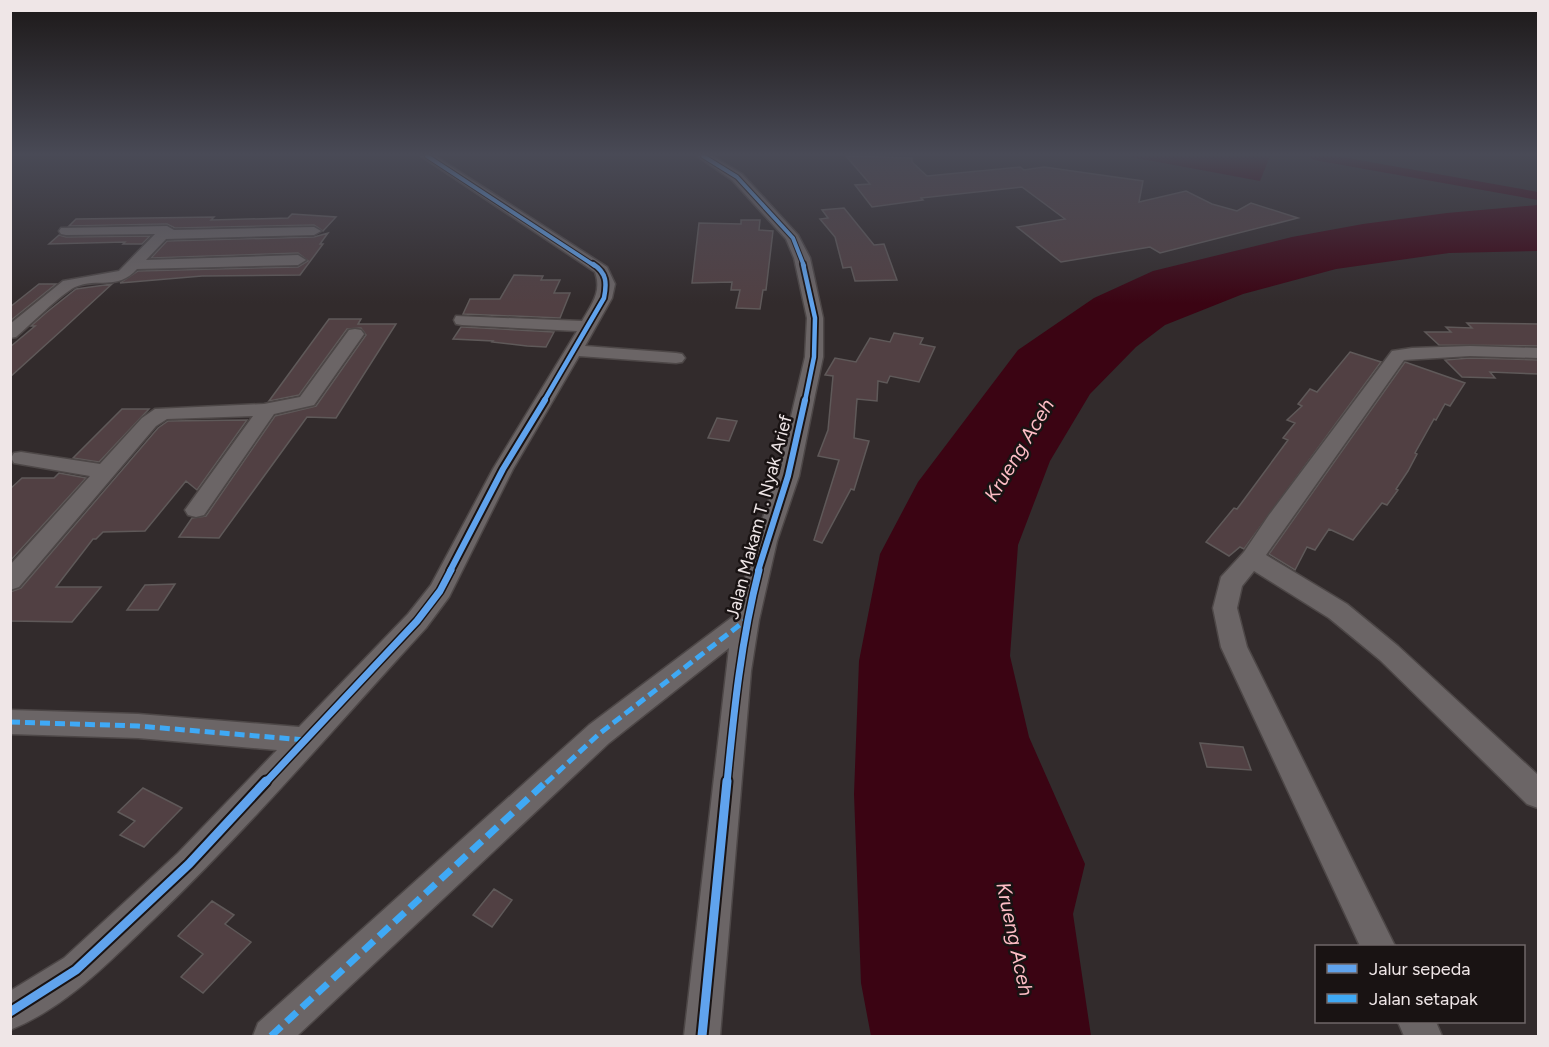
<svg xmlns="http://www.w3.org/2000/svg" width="1549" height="1047" viewBox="0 0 1549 1047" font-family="Figtree,sans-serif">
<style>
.water{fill:#3b0413}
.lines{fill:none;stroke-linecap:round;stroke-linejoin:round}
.canal{fill:#3b0413;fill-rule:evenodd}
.building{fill:#514043;stroke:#5f5959;stroke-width:1.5}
.minor-casing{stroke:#4d4747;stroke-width:3}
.minor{fill:#6b6566;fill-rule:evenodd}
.quiet-far1{stroke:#3fa9f5;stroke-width:5;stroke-dasharray:10 5;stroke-linecap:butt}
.quiet{stroke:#3fa9f5;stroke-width:7;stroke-dasharray:14 7;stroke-linecap:butt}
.cycleway-far4-casing{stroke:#191313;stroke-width:6}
.cycleway-far3-casing{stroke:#191313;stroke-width:8}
.cycleway-far2-casing{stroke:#191313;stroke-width:10}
.cycleway-far1-casing{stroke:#191313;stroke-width:10}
.cycleway-casing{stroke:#191313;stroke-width:13}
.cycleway-far4{stroke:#60a3ed;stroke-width:4}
.cycleway-far3{stroke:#60a3ed;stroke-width:4.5}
.cycleway-far2{stroke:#60a3ed;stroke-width:6}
.cycleway-far1{stroke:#60a3ed;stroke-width:7}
.cycleway{stroke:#60a3ed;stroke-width:9}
.labels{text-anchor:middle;stroke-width:5;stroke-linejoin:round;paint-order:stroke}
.street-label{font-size:18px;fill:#efe6e7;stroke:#191313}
.water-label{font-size:20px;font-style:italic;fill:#fdbdc5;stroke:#191313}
</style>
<rect width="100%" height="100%" fill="#322b2c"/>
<path class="water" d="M 1126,156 L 1270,156 L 1260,181 Z
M 1538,205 L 1538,251 L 1449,253 L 1336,269 L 1243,294 L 1165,325 L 1136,347 L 1090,394 L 1050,461 L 1018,545 L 1010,656 L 1029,737 L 1085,864 L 1073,914 L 1091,1036 L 871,1036 L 861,983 L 854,794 L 859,661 L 880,554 L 918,482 L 1018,350 L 1094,298 L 1153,271 L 1292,237 L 1363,224 L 1447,213 Z"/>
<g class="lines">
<path class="canal" d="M 1307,156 L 1336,156 L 1538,192 L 1538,200 L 1314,160 Z"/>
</g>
<path class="building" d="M 846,156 L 912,158 L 912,162 L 927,176 L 1020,167 L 1024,170 L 1044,167 L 1143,181 L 1139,202 L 1186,191 L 1212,204 L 1237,211 L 1251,203 L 1298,218 L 1160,253 L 1150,247 L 1061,262 L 1017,227 L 1065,219 L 1022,187 L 921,198 L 923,200 L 872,207 L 855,185 L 870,184 Z
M 844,208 L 874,245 L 884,244 L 897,280 L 855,281 L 851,267 L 843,268 L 835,237 L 820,219 L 828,218 L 822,210 Z
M 292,214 L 336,217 L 323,231 L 314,225 L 175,228 L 167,224 L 69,226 L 76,219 L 214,217 L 211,220 L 288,218 Z
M 741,220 L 760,220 L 759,230 L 773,231 L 766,290 L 763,290 L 760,309 L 736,308 L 740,290 L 731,290 L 732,282 L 692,283 L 699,223 L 741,224 Z
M 328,233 L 320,244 L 323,244 L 300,275 L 202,276 L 120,283 L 138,271 L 298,267 L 308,261 L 298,253 L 151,258 L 167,241 L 314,237 Z
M 59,235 L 66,237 L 150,236 L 142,244 L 123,244 L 125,242 L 49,244 Z
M 514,275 L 543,276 L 541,280 L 560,280 L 554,293 L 570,293 L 560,318 L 463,314 L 470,299 L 500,299 Z
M 39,284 L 56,284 L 10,321 L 10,307 Z
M 112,284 L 62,330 L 10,377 L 10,347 L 35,326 L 31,326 L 47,312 L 76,289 Z
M 329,319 L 361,319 L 358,324 L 396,324 L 336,418 L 307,417 L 219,538 L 179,537 L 192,518 L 206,516 L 275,416 L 316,406 L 366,335 L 361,328 L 347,329 L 299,395 L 269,401 Z
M 1467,323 L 1539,324 L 1539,346 L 1439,345 L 1425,332 L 1451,332 L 1446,327 L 1472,328 Z
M 461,327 L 462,327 L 554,332 L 546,347 L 527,346 L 492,342 L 493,341 L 453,339 Z
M 894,333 L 923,338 L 920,344 L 935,347 L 919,382 L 890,376 L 887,383 L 878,381 L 877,401 L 857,399 L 854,438 L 869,441 L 854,490 L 851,489 L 822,543 L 814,540 L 839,460 L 818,456 L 828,430 L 833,376 L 825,375 L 835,358 L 856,362 L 870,338 L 890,342 Z
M 1350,352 L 1381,362 L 1244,549 L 1240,547 L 1229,556 L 1206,542 L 1234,508 L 1237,509 L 1288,440 L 1283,438 L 1295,423 L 1287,420 L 1302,406 L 1298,404 L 1310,389 L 1317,392 Z
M 1470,358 L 1539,360 L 1539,374 L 1490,372 L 1495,378 L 1462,377 L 1445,360 Z
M 1405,362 L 1465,383 L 1450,406 L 1445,404 L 1436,420 L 1434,419 L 1415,453 L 1417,454 L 1408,471 L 1396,489 L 1398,490 L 1387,505 L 1382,503 L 1353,540 L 1329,529 L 1315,550 L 1307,547 L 1295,570 L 1269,554 Z
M 122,409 L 149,409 L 99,462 L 73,458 Z
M 717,418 L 737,421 L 729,441 L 708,438 Z
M 247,420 L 197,490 L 186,481 L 145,531 L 103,532 L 96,539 L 93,539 L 56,587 L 101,587 L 72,622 L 10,621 L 10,592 L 21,588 L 158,428 L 168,421 Z
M 59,473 L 86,478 L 10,561 L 10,489 L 22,478 L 54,478 Z
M 175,584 L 158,610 L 127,610 L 145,585 Z
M 1200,743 L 1243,747 L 1251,770 L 1207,767 Z
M 143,788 L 182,808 L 144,847 L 120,835 L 135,821 L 118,812 Z
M 494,889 L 512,900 L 492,927 L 473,915 Z
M 212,901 L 234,915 L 225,924 L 251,942 L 203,993 L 181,977 L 203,954 L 178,936 Z"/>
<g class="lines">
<g class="minor-casing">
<path id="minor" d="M 421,156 L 435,156 L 607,267 L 615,284 L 612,298 L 585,346 L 676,353 L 682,354 L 685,358 L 682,362 L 676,363 L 579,356 L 513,469 L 449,597 L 426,628 C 336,726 249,828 153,920 C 110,961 67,1007 10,1030 L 10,991 L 64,958 L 178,853 L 277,750 L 138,738 L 10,734 L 10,710 L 138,714 L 299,727 L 408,614 L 431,585 L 493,469 L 577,331 L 462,325 L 456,324 L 454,320 L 456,316 L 582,321 C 592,304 602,292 595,272 Z
M 697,156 L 712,156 L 742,174 L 798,235 L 810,258 L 823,318 L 823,357 L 815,395 L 799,476 L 777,541 L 759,620 L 751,671 L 720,1036 L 684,1036 L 729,648 L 609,743 L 297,1036 L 253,1036 L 258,1023 L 589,725 L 735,615 L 755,541 L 777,476 L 805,357 L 807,318 L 794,258 L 786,239 L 732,180 Z
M 167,226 L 174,230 L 314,227 L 321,231 L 314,235 L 166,239 L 146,260 L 298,255 L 306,260 L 298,265 L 137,269 C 117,291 98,277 75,287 C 61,294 30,325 16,337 L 10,338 L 10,324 L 63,281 L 119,271 L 155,234 L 66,235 L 61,234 L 59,231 L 61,228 Z
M 355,329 L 361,330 L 364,334 L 314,405 L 274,414 L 204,515 L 196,517 L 188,515 L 185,510 L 253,416 L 167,419 L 156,426 L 19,587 L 10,590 L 10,565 L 90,476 L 14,463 L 11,458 L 14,453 L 21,452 L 100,464 L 142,418 L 155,409 L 264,404 L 300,397 L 349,330 Z
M 1470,346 L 1538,348 L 1538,358 L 1470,356 L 1404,360 L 1266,555 L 1347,604 L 1398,646 L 1538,775 L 1538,808 L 1527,804 L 1380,660 L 1329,618 L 1254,571 L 1242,586 L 1237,608 L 1247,647 L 1395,946 L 1360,946 L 1221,647 L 1213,608 L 1221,577 L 1244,552 L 1269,515 L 1392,351 L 1412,348 Z
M 1398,1022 L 1436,1022 L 1442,1036 L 1404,1036 Z"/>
</g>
<use href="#minor" class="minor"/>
<path class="quiet-far1" d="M 10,722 L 138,726 L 305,740
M 546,783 L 599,734 L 746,620"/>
<path class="quiet" d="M 271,1036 L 547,781"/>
<g class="cycleway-far4-casing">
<path id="cycleway-far4" d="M 427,156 L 595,266
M 703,156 L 737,177 L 793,238 L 804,266"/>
</g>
<g class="cycleway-far3-casing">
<path id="cycleway-far3" d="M 803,264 L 815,318 L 814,357 L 805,401
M 544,401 L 604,298 C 607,283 607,273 593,264"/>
</g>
<g class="cycleway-far2-casing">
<path id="cycleway-far2" d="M 450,571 L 503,469 L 545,400
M 758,571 L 788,476 L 805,400"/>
</g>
<g class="cycleway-far1-casing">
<path id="cycleway-far1" d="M 265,783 L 417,621 L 440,591 L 451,570
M 727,783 C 734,711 741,640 759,570"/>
</g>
<g class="cycleway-casing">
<path id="cycleway" d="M 10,1012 L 76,970 L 189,864 L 266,781
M 702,1036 L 727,781"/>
</g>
<use href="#cycleway-far4" class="cycleway-far4"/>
<use href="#cycleway-far3" class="cycleway-far3"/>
<use href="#cycleway-far2" class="cycleway-far2"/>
<use href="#cycleway-far1" class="cycleway-far1"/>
<use href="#cycleway" class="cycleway"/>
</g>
<linearGradient id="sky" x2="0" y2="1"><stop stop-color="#1c1818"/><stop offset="0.51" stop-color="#494a56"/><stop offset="1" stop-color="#494a56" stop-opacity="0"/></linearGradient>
<rect width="1549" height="303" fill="url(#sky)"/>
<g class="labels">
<g class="street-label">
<text transform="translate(759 517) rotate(-75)" y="6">Jalan Makam T. Nyak Arief</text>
</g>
<g class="water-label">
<text transform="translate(1019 450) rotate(-59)" y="7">Krueng Aceh</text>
<text transform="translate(1015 939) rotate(78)" y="7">Krueng Aceh</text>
</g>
</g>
<rect width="1549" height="1047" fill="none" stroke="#efe6e7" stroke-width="24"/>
<rect x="1315" y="945" width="210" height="78" fill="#191313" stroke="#6f6768" stroke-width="1.5"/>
<rect x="1327" y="964" width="30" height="9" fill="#60a3ed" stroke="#6f6768" stroke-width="1.5"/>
<text x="1369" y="975" font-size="18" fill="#efe6e7">Jalur sepeda</text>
<rect x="1327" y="994" width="30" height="9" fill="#3fa9f5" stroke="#6f6768" stroke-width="1.5"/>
<text x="1369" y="1005" font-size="18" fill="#efe6e7">Jalan setapak</text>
</svg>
